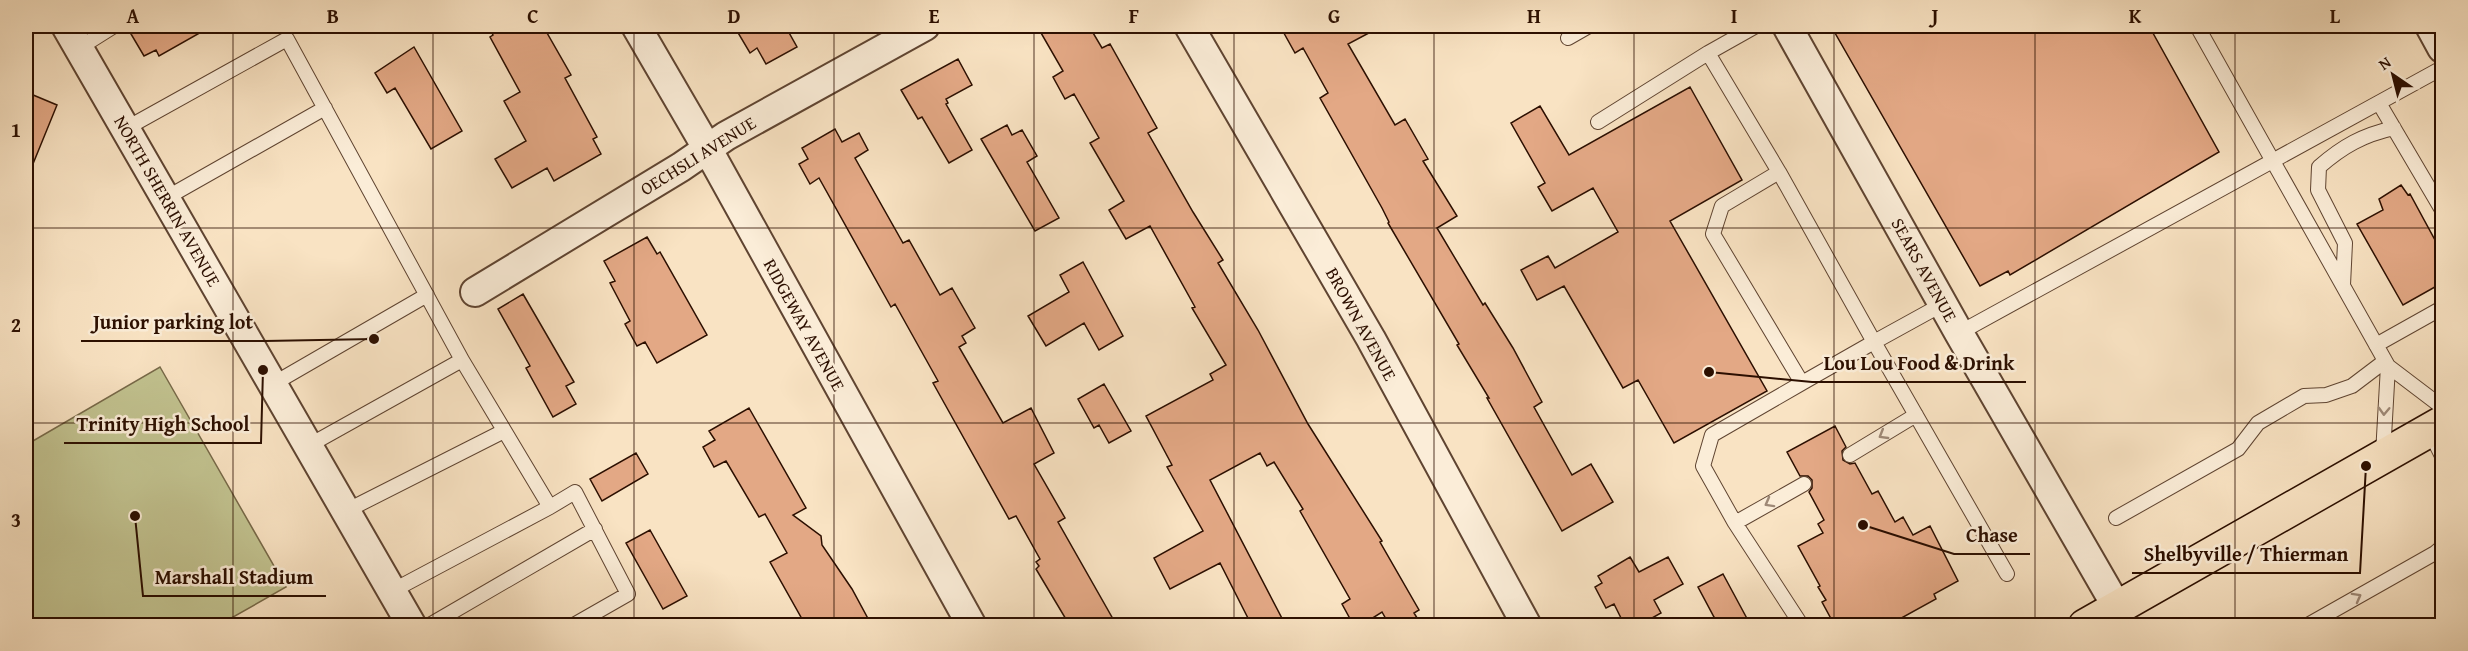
<svg xmlns="http://www.w3.org/2000/svg" width="2468" height="651" viewBox="0 0 2468 651" font-family="'Gentium Book Plus',serif">
<style>
.green{fill:#c2c390;stroke:#776948;stroke-width:1.5}
.building{fill:#e3a885;stroke:#2c0f00;stroke-width:1.5}
.lines{fill:none;stroke-linecap:round;stroke-linejoin:round}
.lane-casing{stroke:#5f4431;stroke-width:16}
.street-casing{stroke:#5f4431;stroke-width:32}
.primary-casing{stroke:#2c0f00;stroke-width:36}
.lane{stroke:#fbedd8;stroke-width:14}
.street{stroke:#fbedd8;stroke-width:28}
.primary{stroke:#f9e3c3;stroke-width:33}
.oneway{stroke:#9e8977}
.grid{fill:none;stroke:#2c0f00;stroke-width:1.5;stroke-opacity:0.55}
.labels{text-anchor:middle;stroke-width:5;stroke-linejoin:round;paint-order:stroke}
.street-label{font-size:18px;fill:#2c0f00;stroke:#fbedd8}
.leader{fill:none;stroke:#2c0f00;stroke-width:2}
.callout-dot{fill:#2c0f00;stroke:#fbedd8;stroke-width:2}
.callout-label{font-size:20px;text-anchor:middle;font-weight:bold;fill:#2c0f00;stroke:#fbedd8;stroke-width:5;stroke-linejoin:round;paint-order:stroke}
.neatline{fill:none;stroke:#2c0f00;stroke-width:2}
.grid-label{font-size:20px;text-anchor:middle;font-weight:bold;fill:#2c0f00}
</style>
<rect width="100%" height="100%" fill="#f9e3c3"/>
<filter id="stains"><feTurbulence type="fractalNoise" baseFrequency=".00333" numOctaves="4"/><feColorMatrix values="0 0 0 0 .2 0 0 0 0 .09 0 0 0 0 .02 0 0 0 .5 -.17"/></filter>
<radialGradient id="worn" r=".72"><stop offset=".6" stop-color="#630" stop-opacity="0"/><stop offset="1" stop-color="#630" stop-opacity=".3"/></radialGradient>
<path class="green" d="M 160,367 L 286,587 L 219,625 L 26,625 L 26,445 Z"/>
<path class="building" d="M 140,26 L 212,26 L 159,56 L 156,50 L 144,56 L 131,34 L 142,28 Z
M 488,26 L 543,26 L 571,75 L 565,78 L 597,137 L 593,139 L 601,154 L 554,181 L 547,168 L 512,188 L 495,159 L 526,141 L 504,101 L 520,92 L 490,37 L 493,35 Z
M 734,26 L 794,26 L 787,29 L 797,47 L 766,64 L 757,48 L 750,53 Z
M 1037,26 L 1089,26 L 1102,48 L 1110,44 L 1157,128 L 1148,133 L 1193,212 L 1223,260 L 1218,263 L 1258,330 L 1308,424 L 1382,541 L 1380,542 L 1419,610 L 1414,613 L 1422,626 L 1390,626 L 1382,612 L 1360,626 L 1354,626 L 1342,604 L 1350,599 L 1300,511 L 1303,509 L 1274,462 L 1267,466 L 1260,453 L 1210,480 L 1286,626 L 1252,626 L 1220,563 L 1170,589 L 1154,558 L 1203,531 L 1167,467 L 1172,465 L 1146,416 L 1213,380 L 1210,374 L 1226,365 L 1192,308 L 1195,307 L 1150,226 L 1126,239 L 1109,210 L 1124,201 L 1090,143 L 1099,138 L 1074,94 L 1065,99 L 1053,77 L 1063,71 Z
M 1280,26 L 1382,26 L 1348,44 L 1395,125 L 1405,119 L 1428,159 L 1423,161 L 1457,216 L 1437,228 L 1483,305 L 1485,303 L 1513,348 L 1542,402 L 1534,407 L 1572,475 L 1591,464 L 1613,502 L 1562,531 L 1487,398 L 1489,398 L 1457,345 L 1459,344 L 1388,223 L 1389,222 L 1382,208 L 1320,98 L 1328,93 L 1303,48 L 1295,53 Z
M 1831,26 L 2149,26 L 2219,152 L 2010,275 L 2008,271 L 1980,286 Z
M 414,47 L 462,131 L 431,149 L 395,88 L 387,93 L 375,73 Z
M 958,59 L 972,85 L 946,99 L 948,103 L 946,104 L 972,150 L 949,163 L 922,117 L 918,119 L 901,90 Z
M 1690,87 L 1742,180 L 1670,221 L 1767,391 L 1674,443 L 1638,380 L 1623,388 L 1564,286 L 1537,300 L 1521,270 L 1548,256 L 1555,268 L 1618,232 L 1593,188 L 1552,211 L 1538,187 L 1545,183 L 1511,123 L 1540,106 L 1569,155 Z
M 26,92 L 57,105 L 26,181 Z
M 1007,125 L 1012,135 L 1022,130 L 1037,156 L 1027,162 L 1059,218 L 1035,231 L 981,139 Z
M 835,129 L 842,142 L 859,133 L 868,150 L 855,158 L 903,243 L 909,240 L 940,295 L 952,288 L 975,328 L 962,336 L 966,343 L 959,347 L 1003,423 L 1031,408 L 1054,453 L 1034,464 L 1065,518 L 1058,522 L 1117,626 L 1070,626 L 1036,569 L 1039,566 L 1036,562 L 1040,559 L 1016,516 L 1009,519 L 933,383 L 938,381 L 895,304 L 891,307 L 819,178 L 810,184 L 799,164 L 808,159 L 802,148 Z
M 2401,185 L 2408,195 L 2410,194 L 2442,253 L 2442,283 L 2403,305 L 2357,224 L 2383,210 L 2379,199 Z
M 647,237 L 657,254 L 660,252 L 707,335 L 657,363 L 645,342 L 637,346 L 625,324 L 630,321 L 610,283 L 615,281 L 604,261 Z
M 1083,262 L 1123,336 L 1099,350 L 1084,323 L 1046,346 L 1028,316 L 1069,292 L 1060,275 Z
M 523,294 L 574,382 L 566,386 L 576,404 L 553,417 L 526,368 L 530,366 L 498,309 Z
M 1104,384 L 1131,431 L 1109,443 L 1099,425 L 1094,428 L 1078,399 Z
M 749,408 L 806,508 L 793,515 L 821,536 L 822,545 L 852,589 L 872,626 L 806,626 L 770,562 L 787,553 L 765,514 L 759,517 L 726,461 L 714,467 L 703,447 L 715,440 L 709,431 Z
M 1835,426 L 1846,447 L 1842,451 L 1843,460 L 1850,464 L 1855,463 L 1872,494 L 1878,491 L 1895,522 L 1903,517 L 1913,535 L 1930,526 L 1958,581 L 1934,594 L 1936,599 L 1887,626 L 1835,626 L 1822,602 L 1826,600 L 1818,587 L 1820,586 L 1798,546 L 1823,533 L 1818,524 L 1824,520 L 1809,492 L 1812,488 L 1812,480 L 1808,476 L 1800,476 L 1787,452 Z
M 636,453 L 648,474 L 602,501 L 590,479 Z
M 650,530 L 687,596 L 663,609 L 626,543 Z
M 1630,557 L 1639,572 L 1668,557 L 1683,584 L 1654,600 L 1661,613 L 1638,626 L 1625,626 L 1614,604 L 1606,608 L 1595,587 L 1602,583 L 1598,576 Z
M 1723,574 L 1751,626 L 1721,626 L 1714,617 L 1698,587 Z"/>
<g class="lines">
<g class="lane-casing">
<path id="lane" d="M 1756,26 L 1708,53 L 1779,172 L 1722,206 L 1713,234 L 1802,383 L 1712,435 L 1703,466 L 1735,523 L 1802,626
M 2197,26 L 2388,366 L 2442,407
M 1568,38 L 1589,26
M 79,48 L 114,26
M 2379,103 L 2442,210
M 1598,122 L 1708,53
M 125,129 L 287,39 L 462,360 L 550,507 L 575,492 L 628,594 L 572,626
M 1779,172 L 1874,342 L 1943,304
M 166,198 L 325,108
M 2343,285 L 2345,243 L 2318,190 L 2319,167 C 2343,146 2363,135 2394,128
M 1959,333 L 2442,68
M 2376,345 L 2442,308
M 1802,383 L 1874,342 L 2007,574
M 273,384 L 427,295
M 2429,430 L 2442,456
M 308,446 L 462,360
M 2383,454 L 2388,366
M 1850,455 L 1916,415
M 346,511 L 504,431
M 2116,518 L 2238,449 L 2258,423 L 2304,396 L 2326,395 L 2352,386 L 2385,361
M 1735,523 L 1804,484
M 392,591 L 550,507
M 428,626 L 595,529
M 2306,626 L 2435,553 L 2442,547"/>
</g>
<g class="street-casing">
<path id="street" d="M 66,26 L 412,626
M 636,26 L 707,148 L 972,626
M 1189,26 L 1371,339 L 1527,626
M 1787,26 L 1959,333 L 2117,607
M 2430,26 L 2442,48
M 475,292 L 681,167 L 726,136 L 925,26"/>
</g>
<g class="primary-casing">
<path id="primary" d="M 2085,626 L 2442,423"/>
</g>
<use href="#lane" class="lane"/>
<use href="#street" class="street"/>
<use href="#primary" class="primary"/>
</g>
<defs><path id="oneway-chevron" d="M-2-3.5L2.5 0L-2 3.5" fill="none" stroke-width="1.6" stroke-linecap="round" stroke-linejoin="round" transform="scale(1.5)"/></defs>
<g class="oneway">
<use href="#oneway-chevron" transform="translate(2384 411) rotate(92)"/>
<use href="#oneway-chevron" transform="translate(1883 435) rotate(149)"/>
<use href="#oneway-chevron" transform="translate(1769 503) rotate(151)"/>
<use href="#oneway-chevron" transform="translate(2357 597) rotate(-29)"/>
</g>
<path class="grid" d="M 233,26 L 233,626M 433,26 L 433,626M 634,26 L 634,626M 834,26 L 834,626M 1034,26 L 1034,626M 1234,26 L 1234,626M 1434,26 L 1434,626M 1634,26 L 1634,626M 1834,26 L 1834,626M 2035,26 L 2035,626M 2235,26 L 2235,626M 26,228 L 2442,228M 26,423 L 2442,423"/>
<g class="labels">
<g class="street-label">
<text transform="translate(698 156) rotate(-32)" y="6">OECHSLI AVENUE</text>
<text transform="translate(167 201) rotate(60)" y="6">NORTH SHERRIN AVENUE</text>
<text transform="translate(1924 270) rotate(61)" y="6">SEARS AVENUE</text>
<text transform="translate(1361 324) rotate(61)" y="6">BROWN AVENUE</text>
<text transform="translate(804 325) rotate(61)" y="6">RIDGEWAY AVENUE</text>
</g>
</g>
<path class="leader" d="M374 339L265 341H81M1709 372L1812 382H2026M263 370L261 443H64M1863 525L1954 554H2030M2366 466L2360 573H2132M135 516L143 596H326"/>
<g class="callout-dot">
<circle cx="374" cy="339" r="6"/>
<circle cx="1709" cy="372" r="6"/>
<circle cx="263" cy="370" r="6"/>
<circle cx="1863" cy="525" r="6"/>
<circle cx="2366" cy="466" r="6"/>
<circle cx="135" cy="516" r="6"/>
</g>
<g class="callout-label">
<text x="173" y="329">Junior parking lot</text>
<text x="1919" y="370">Lou Lou Food &amp; Drink</text>
<text x="163" y="431">Trinity High School</text>
<text x="1992" y="542">Chase</text>
<text x="2246" y="561">Shelbyville / Thierman</text>
<text x="234" y="584">Marshall Stadium</text>
</g>
<rect width="2468" height="651" fill="none" stroke="#f9e3c3" stroke-width="66"/>
<g transform="translate(2393 75) rotate(325)" stroke="#fbedd8" stroke-width="4.5" paint-order="stroke">
<path d="M0-4.5L10 22L0 15L-10 22Z" fill="#2c0f00"/>
<text y="-9" font-size="16" font-weight="bold" text-anchor="middle" fill="#2c0f00">N</text>
</g>
<rect x="33" y="33" width="2402" height="585" class="neatline"/>
<g class="grid-label">
<text x="133" y="23">A</text>
<text x="333" y="23">B</text>
<text x="533" y="23">C</text>
<text x="734" y="23">D</text>
<text x="934" y="23">E</text>
<text x="1134" y="23">F</text>
<text x="1334" y="23">G</text>
<text x="1534" y="23">H</text>
<text x="1734" y="23">I</text>
<text x="1935" y="23">J</text>
<text x="2135" y="23">K</text>
<text x="2335" y="23">L</text>
<text x="16" y="137">1</text>
<text x="16" y="332">2</text>
<text x="16" y="527">3</text>
</g>
<rect width="100%" height="100%" filter="url(#stains)"/>
<rect width="100%" height="100%" fill="url(#worn)"/>
</svg>
